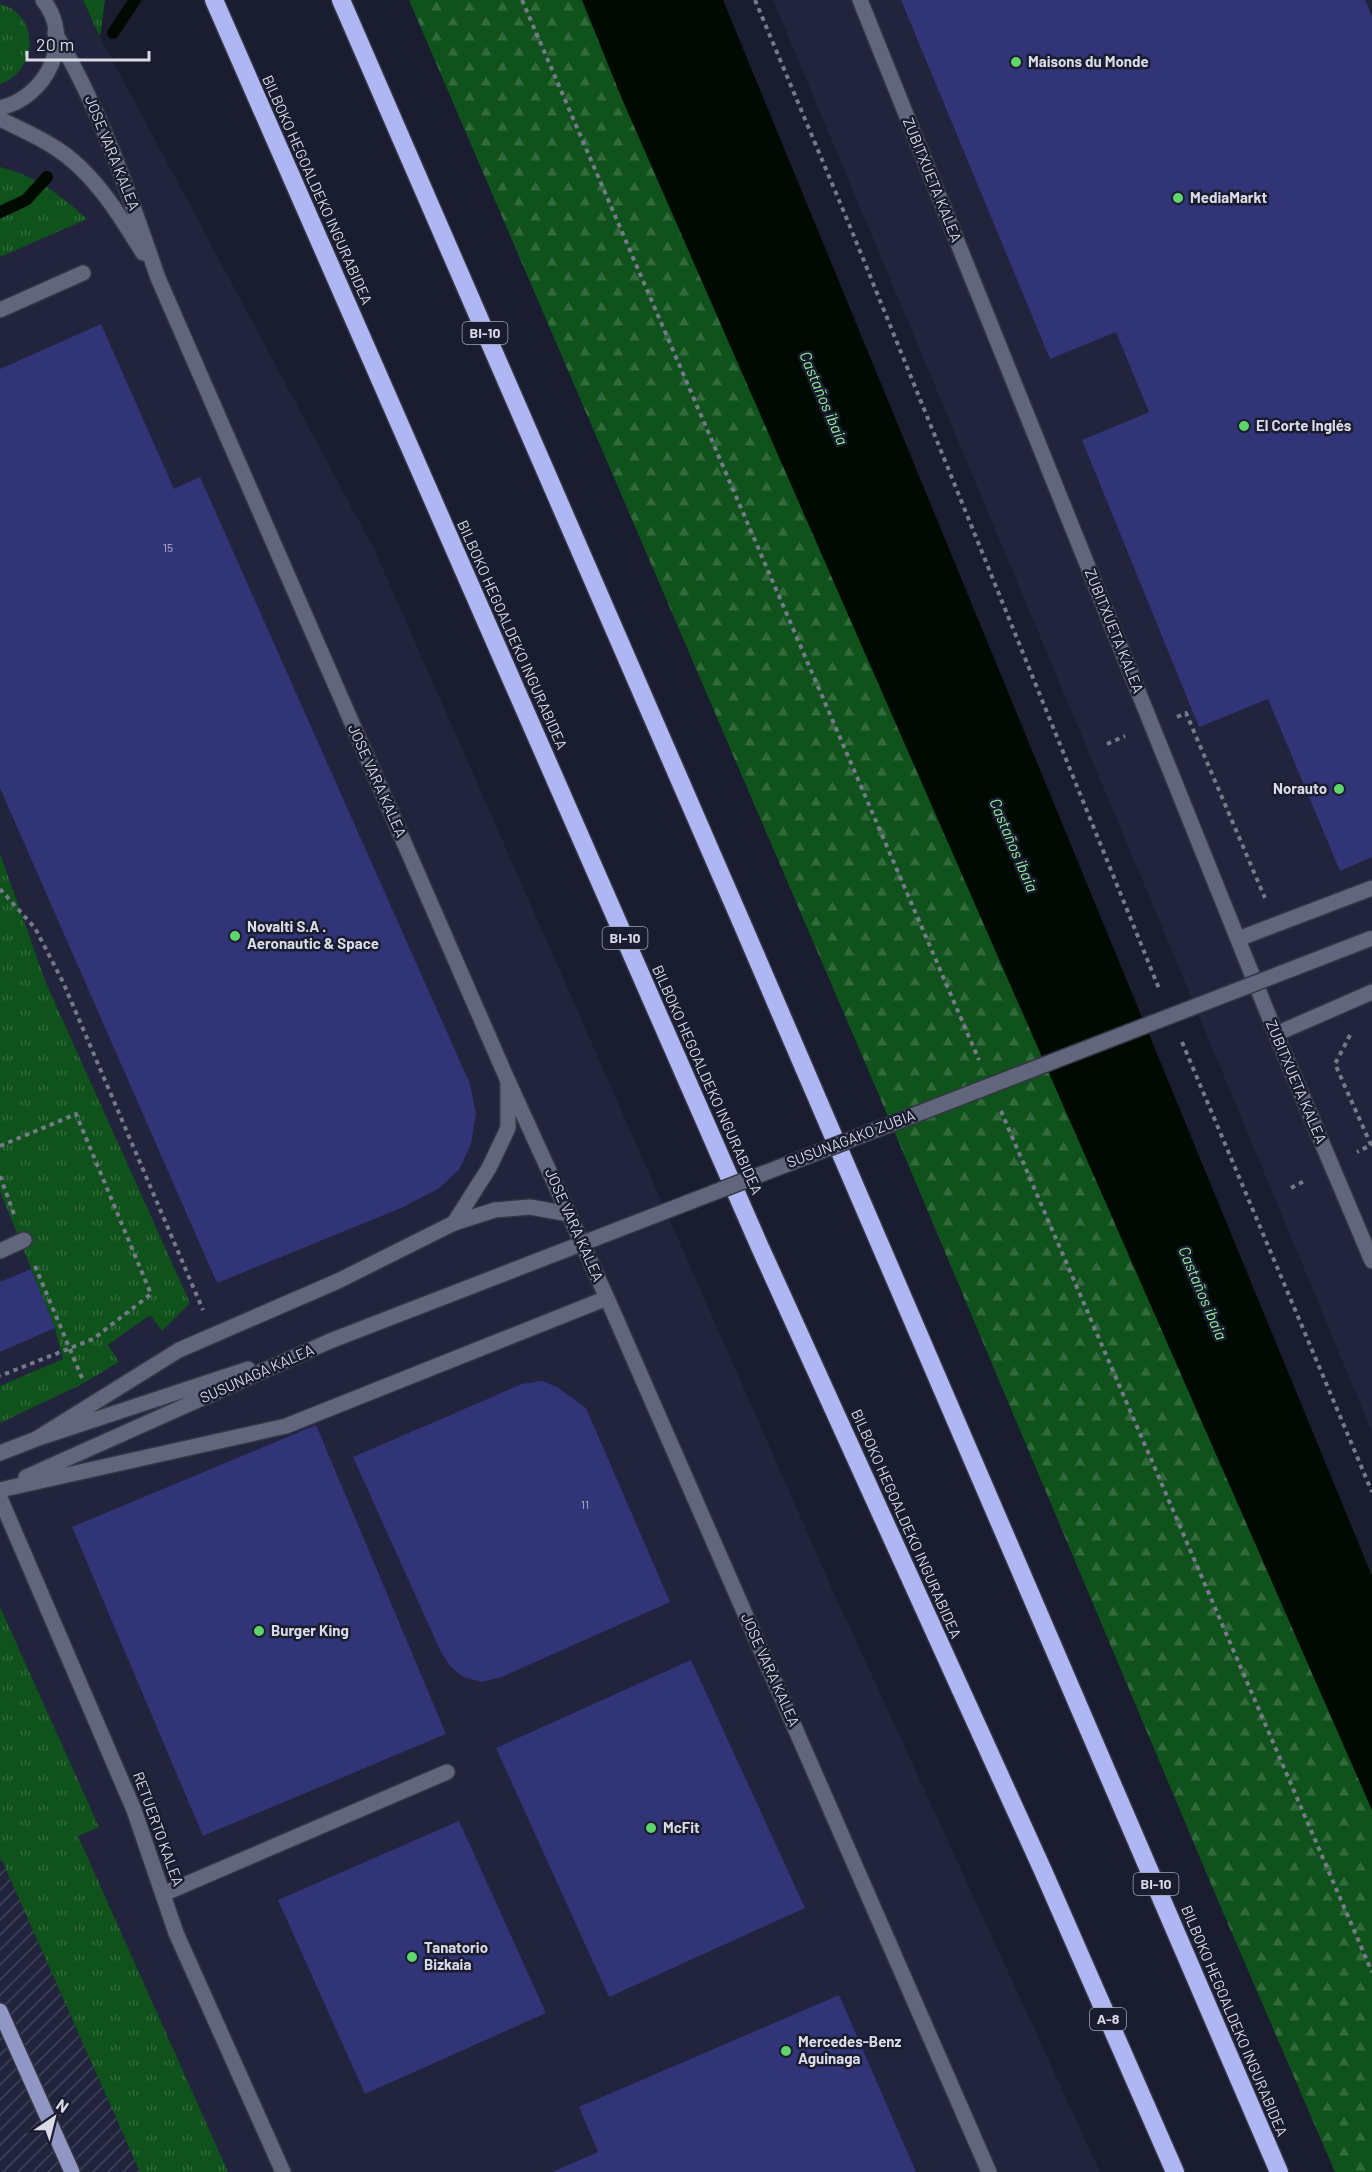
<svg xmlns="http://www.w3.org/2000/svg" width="1372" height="2172" viewBox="0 0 1372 2172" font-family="Barlow,sans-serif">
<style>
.built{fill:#21243c}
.industrial{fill:url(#industrial-furrows)}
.grass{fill:url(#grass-tufts)}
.forest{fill:url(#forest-firs)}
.water{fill:#000a00}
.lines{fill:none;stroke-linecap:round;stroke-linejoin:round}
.stream{stroke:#000a00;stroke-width:12}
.building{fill:#313477}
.service-casing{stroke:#343644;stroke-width:18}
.minor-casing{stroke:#343644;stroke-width:18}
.primary-casing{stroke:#343644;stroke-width:18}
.motorway-casing{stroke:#343644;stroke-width:21}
.path{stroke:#767989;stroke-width:4;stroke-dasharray:4.5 4.5;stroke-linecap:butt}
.service{stroke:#62667c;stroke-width:15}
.minor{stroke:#62667c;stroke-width:15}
.primary{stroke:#9097c4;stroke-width:15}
.motorway{stroke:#aeb7f4;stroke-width:18}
.minor-bridge-casing{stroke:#343644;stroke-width:18;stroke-linecap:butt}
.minor-bridge{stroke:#62667c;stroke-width:15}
.poi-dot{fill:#5fd56b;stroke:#1a1d2f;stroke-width:2}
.labels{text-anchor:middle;stroke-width:5;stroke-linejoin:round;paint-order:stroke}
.number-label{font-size:12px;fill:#afb1cc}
.shield{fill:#1a1d2f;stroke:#a0a2b0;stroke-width:1.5}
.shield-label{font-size:14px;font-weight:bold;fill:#d9dbe8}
.poi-label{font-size:15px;font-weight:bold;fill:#d9dbe8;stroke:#1a1d2f;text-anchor:start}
.street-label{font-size:15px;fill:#d9dbe8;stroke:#1a1d2f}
.water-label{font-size:16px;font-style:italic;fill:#94ed9a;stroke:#1a1d2f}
</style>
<defs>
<pattern id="industrial-furrows" width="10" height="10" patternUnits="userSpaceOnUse" patternTransform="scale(1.5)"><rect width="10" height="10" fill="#21243c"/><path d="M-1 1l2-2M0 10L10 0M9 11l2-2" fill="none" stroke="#414358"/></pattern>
<pattern id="grass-tufts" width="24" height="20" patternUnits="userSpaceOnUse" patternTransform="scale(1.5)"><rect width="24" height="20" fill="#10521b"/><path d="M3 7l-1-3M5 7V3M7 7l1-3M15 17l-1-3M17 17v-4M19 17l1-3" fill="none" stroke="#326a3c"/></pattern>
<pattern id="forest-firs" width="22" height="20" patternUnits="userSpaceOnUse" patternTransform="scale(1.5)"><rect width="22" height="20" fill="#10521b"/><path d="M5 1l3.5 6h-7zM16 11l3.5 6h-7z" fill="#326a3c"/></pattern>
</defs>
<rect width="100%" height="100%" fill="#1a1d2f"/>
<path class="built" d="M 0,0 L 83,0 L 100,37 L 375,551 L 834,1593 L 1100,2172 L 140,2172 L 0,1856 Z
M 773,0 L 1372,0 L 1372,1432 L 1157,915 Z"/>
<path class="industrial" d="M 0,1856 L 140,2172 L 0,2172 Z"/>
<path class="grass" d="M 83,0 L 105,0 L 100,37 Z
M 0,4 C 41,15 38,71 0,84 Z
M 0,167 C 36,176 60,195 87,219 L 0,257 Z
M 0,854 L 46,983 L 190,1303 L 162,1331 L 150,1315 L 108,1345 L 119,1362 L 82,1384 L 0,1423 L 0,1386 L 63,1359 L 55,1328 L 0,1191 Z
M 0,1607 L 99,1827 L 78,1836 L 228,2172 L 140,2172 L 0,1856 Z"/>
<path class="forest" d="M 409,0 L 590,0 L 1064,1107 L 1372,1810 L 1372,2172 L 1335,2172 L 1222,1910 L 873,1081 Z"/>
<path class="water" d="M 582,0 L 723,0 L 1372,1576 L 1372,1810 L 622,99 Z"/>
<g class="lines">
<path class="stream" d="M 113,33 L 135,0
M 0,212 L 26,200 L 47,177"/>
</g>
<path class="building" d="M 901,0 L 1365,0 L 1372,17 L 1372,857 L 1340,871 L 1268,699 L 1199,727 L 1082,440 L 1149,412 L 1116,332 L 1050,359 Z
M 101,324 L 174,489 L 200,477 L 470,1084 L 476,1114 L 471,1144 L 459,1170 L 438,1189 L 401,1208 L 217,1283 L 0,788 L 0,369 Z
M 31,1269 L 55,1328 L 0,1352 L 0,1282 Z
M 542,1381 L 557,1387 L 586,1408 L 670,1602 L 502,1677 L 481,1682 L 463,1677 L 451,1667 L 441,1652 L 353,1457 L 522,1384 Z
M 316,1425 L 446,1734 L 203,1836 L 72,1527 Z
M 691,1660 L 805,1908 L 609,1997 L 496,1748 Z
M 459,1821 L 546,2013 L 365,2094 L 278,1900 Z
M 839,1995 L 916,2172 L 552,2172 L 598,2152 L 579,2107 Z"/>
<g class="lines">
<g class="service-casing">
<path id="service" d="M 0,310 L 83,273
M 1238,939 L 1372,888
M 454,1223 L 489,1168 L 508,1128 L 508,1081
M 454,1223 L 495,1210 L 530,1207 L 569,1214
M 163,1894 L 447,1772"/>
</g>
<g class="minor-casing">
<path id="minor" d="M 860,0 L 1276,1034 L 1372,1261
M 55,33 C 101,110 129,194 158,278 L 508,1081 L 607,1298 L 989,2172
M 0,108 C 47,97 75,40 43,0
M 0,119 C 18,128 37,136 54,147 C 93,171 119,214 143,253
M 1276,1034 L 1372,992
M 0,1251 L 24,1240
M 36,1439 L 179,1350 L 338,1281 L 454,1223
M 0,1453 L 36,1439 L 248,1369
M 26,1477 L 330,1341
M 0,1490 L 286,1426 L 607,1298
M 0,1498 L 134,1810 L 176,1933 L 283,2172"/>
</g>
<g class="primary-casing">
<path id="primary" d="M 0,2011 L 72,2172"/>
</g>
<g class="motorway-casing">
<path id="motorway" d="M 214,0 L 759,1245 L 1044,1873 L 1175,2172
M 341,0 L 740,919 L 1279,2172"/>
</g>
<path class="path" d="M 522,0 L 979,1060
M 755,0 L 849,224 L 1160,991
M 1177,717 L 1186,713 L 1265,898
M 1107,744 L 1125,736
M 0,889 L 35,928 L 63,982 L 203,1310
M 1350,1035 L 1335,1064 L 1371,1145 L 1357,1152
M 1182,1042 L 1372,1492
M 1001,1111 L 1372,1972
M 0,1146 L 76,1114 L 151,1294 L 93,1339 L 0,1376
M 0,1176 L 14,1214
M 1291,1188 L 1306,1180
M 35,1266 L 82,1378"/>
<use href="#service" class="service"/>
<use href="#minor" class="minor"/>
<use href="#primary" class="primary"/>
<use href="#motorway" class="motorway"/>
<g class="minor-bridge-casing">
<path id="minor-bridge" d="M 330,1341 L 1372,938"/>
</g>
<use href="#minor-bridge" class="minor-bridge"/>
</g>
<g class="poi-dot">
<circle cx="1016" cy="62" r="6"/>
<circle cx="1178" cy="198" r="6"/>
<circle cx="1244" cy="426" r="6"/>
<circle cx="1339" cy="789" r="6"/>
<circle cx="235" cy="936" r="6"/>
<circle cx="259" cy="1631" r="6"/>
<circle cx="651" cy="1828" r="6"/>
<circle cx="412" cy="1957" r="6"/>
<circle cx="786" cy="2051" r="6"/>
</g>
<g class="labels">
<g class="number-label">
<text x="168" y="552">15</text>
<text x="585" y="1509">11</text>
</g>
<g class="shield">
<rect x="462.5" y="322" width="45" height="22" rx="4.5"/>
<rect x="602.5" y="927" width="45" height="22" rx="4.5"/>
<rect x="1133.5" y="1873" width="45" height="22" rx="4.5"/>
<rect x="1090" y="2008" width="36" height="22" rx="4.5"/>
</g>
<g class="shield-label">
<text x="485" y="338">BI-10</text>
<text x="625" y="943">BI-10</text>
<text x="1156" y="1889">BI-10</text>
<text x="1108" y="2024">A-8</text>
</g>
<g class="poi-label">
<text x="1028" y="67">Maisons du Monde</text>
<text x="1190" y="203">MediaMarkt</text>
<text x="1256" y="431">El Corte Inglés</text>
<text x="1327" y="794" text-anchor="end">Norauto</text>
<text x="247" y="932">Novalti S.A .<tspan x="247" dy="17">Aeronautic &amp; Space</tspan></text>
<text x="271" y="1636">Burger King</text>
<text x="663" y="1833">McFit</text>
<text x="424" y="1953">Tanatorio<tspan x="424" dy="17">Bizkaia</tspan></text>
<text x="798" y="2047">Mercedes-Benz<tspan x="798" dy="17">Aguinaga</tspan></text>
</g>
<g class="street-label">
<text transform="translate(112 153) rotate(68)" y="5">JOSE VARA KALEA</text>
<text transform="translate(932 180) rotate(68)" y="5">ZUBITXUETA KALEA</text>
<text transform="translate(317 190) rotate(66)" y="5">BILBOKO HEGOALDEKO INGURABIDEA</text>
<text transform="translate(1114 631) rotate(68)" y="5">ZUBITXUETA KALEA</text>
<text transform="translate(512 635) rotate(66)" y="5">BILBOKO HEGOALDEKO INGURABIDEA</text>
<text transform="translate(377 781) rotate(66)" y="5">JOSE VARA KALEA</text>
<text transform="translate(707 1080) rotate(66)" y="5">BILBOKO HEGOALDEKO INGURABIDEA</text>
<text transform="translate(1296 1082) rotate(67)" y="5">ZUBITXUETA KALEA</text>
<text transform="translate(851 1139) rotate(-21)" y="5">SUSUNAGAKO ZUBIA</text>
<text transform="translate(574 1225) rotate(66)" y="5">JOSE VARA KALEA</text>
<text transform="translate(257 1374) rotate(-24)" y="5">SUSUNAGA KALEA</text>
<text transform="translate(906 1524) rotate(66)" y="5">BILBOKO HEGOALDEKO INGURABIDEA</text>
<text transform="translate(770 1670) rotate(66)" y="5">JOSE VARA KALEA</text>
<text transform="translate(158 1829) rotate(70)" y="5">RETUERTO KALEA</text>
<text transform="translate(1234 2021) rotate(67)" y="5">BILBOKO HEGOALDEKO INGURABIDEA</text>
</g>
<g class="water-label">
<text transform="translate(824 398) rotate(67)" y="6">Castaños ibaia</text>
<text transform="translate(1014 845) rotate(67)" y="6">Castaños ibaia</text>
<text transform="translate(1203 1293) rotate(67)" y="6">Castaños ibaia</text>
</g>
</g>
<g transform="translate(54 2118) rotate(35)" stroke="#1a1d2f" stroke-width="4.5" paint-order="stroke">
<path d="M0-4.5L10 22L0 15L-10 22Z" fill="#d9dbe8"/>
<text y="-9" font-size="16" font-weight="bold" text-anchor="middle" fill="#d9dbe8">N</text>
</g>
<path d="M27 51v9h122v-9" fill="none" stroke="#d9dbe8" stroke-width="3"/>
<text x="36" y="51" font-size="18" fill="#d9dbe8" stroke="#1a1d2f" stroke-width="4.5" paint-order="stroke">20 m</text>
</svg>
